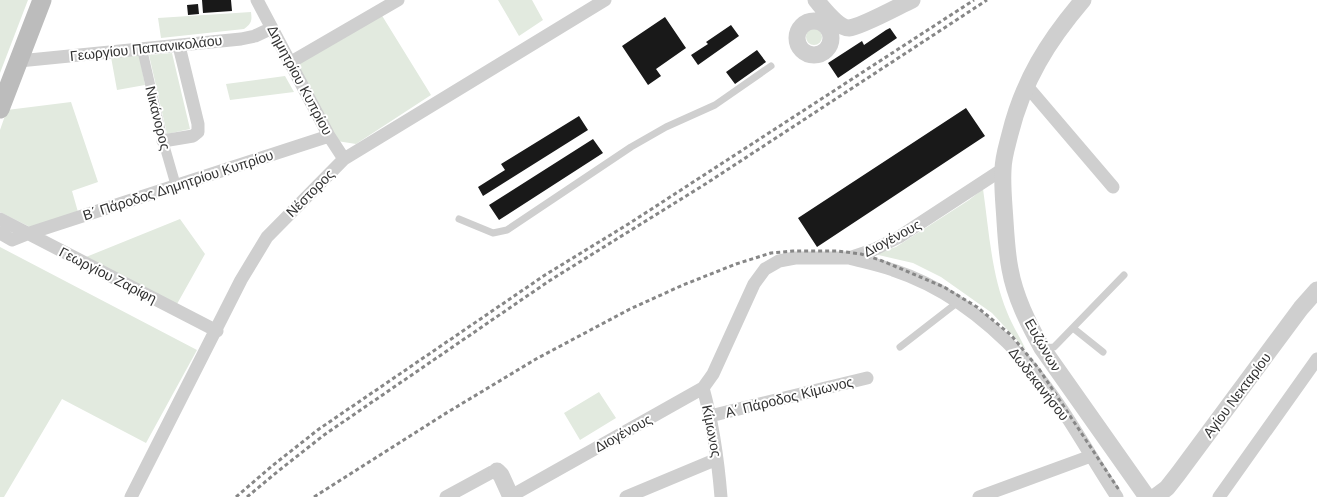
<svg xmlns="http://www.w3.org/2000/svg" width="1317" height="497" viewBox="0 0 1317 497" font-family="Arial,sans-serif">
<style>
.green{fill:#e2eadf}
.building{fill:#191919}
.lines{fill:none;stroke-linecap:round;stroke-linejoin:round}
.service{stroke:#cfcfcf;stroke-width:7}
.pedestrian{stroke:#cfcfcf;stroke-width:10}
.minor{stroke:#cfcfcf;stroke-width:13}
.tertiary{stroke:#cfcfcf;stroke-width:17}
.secondary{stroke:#bcbcbc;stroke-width:19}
.rail{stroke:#878787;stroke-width:3;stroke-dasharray:4 3;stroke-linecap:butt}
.labels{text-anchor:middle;stroke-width:4;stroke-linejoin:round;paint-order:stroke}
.street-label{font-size:14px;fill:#323232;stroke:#fff}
</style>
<rect width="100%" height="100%" fill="#fff"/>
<path class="green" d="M 0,0 L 28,0 L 0,73 Z
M 498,0 L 532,0 L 543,20 L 519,36 Z
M 251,12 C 252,20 252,23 244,29 L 161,38 L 158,18 Z
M 381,14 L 431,95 L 356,144 L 337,141 L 294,63 Z
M806 37a8 8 0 1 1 16 0a8 8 0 1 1-16 0Z
M 139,53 L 145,85 L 117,90 L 111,57 Z
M 172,53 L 190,129 L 167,134 L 149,55 Z
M 285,76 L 294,92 L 230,100 L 226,84 Z
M 71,102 L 98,182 L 72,191 L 78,212 L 32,228 L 0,212 L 0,130 L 7,110 Z
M 983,189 C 989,230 991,273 1007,312 C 1012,325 1020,337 1026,350 L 992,313 L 941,277 L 913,263 L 874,254 L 896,247 L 969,200 Z
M 180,219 L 205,254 L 177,304 L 86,257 Z
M 0,247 L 197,350 L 146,443 L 62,399 L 4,497 L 0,497 Z
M 599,392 L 616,418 L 580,440 L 564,413 Z"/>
<path class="building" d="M 202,0 L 231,0 L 232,11 L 203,13 Z
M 198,4 L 199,14 L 188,15 L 187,5 Z
M 665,17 L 686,48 L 656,69 L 661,76 L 648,85 L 622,46 Z
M 731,25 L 739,36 L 698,65 L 691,55 L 708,44 L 706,42 Z
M 890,28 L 897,38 L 838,78 L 828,63 L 862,41 L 864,45 L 886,30 Z
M 757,50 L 766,62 L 735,84 L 726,72 Z
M 966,108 L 985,136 L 817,247 L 798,218 Z
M 579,116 L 588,130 L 483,196 L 478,187 L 505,170 L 501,164 Z
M 593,139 L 603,153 L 499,220 L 489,205 Z"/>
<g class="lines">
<path class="service" d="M 459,219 L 493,233 L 507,230 L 631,147 L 666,127 L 715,105 L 771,66
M 1073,328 L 1103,352
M 900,347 L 958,302
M 1044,348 L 1054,347 L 1058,343 L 1124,275"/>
<path class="pedestrian" d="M 142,49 L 163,141 L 176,186"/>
<path class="minor" d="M 257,0 L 329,136 L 344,159
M 19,61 L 241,39 L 255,36 L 272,28
M 291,62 L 398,0
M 1026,85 L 1113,187
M 163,141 L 193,136 L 198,132 L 198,124 L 179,46
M 0,219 L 217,331
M 0,233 L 12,240 L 27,234 L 329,136
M 849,258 C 864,262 879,265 893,270 C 945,287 991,323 1027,363 C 1062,403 1088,453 1117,497
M 703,388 C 713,424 718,460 721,497
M 710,416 L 867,378
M 511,496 L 703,388 L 713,374 L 754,284 L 765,269 L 779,261 L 795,258 L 849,258 L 873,250 L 899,237 L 1003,169
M 131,497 L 241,280 L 267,237 L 344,159 L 605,0
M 446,497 L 492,472 L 497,471
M 626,497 L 717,459
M 979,497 L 1091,456
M 1219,497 L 1317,359"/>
<path class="tertiary" d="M 816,0 C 823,8 838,28 849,28 C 861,27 899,6 912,0
M 1083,0 C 1048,41 1023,81 1010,134 C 1007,146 1003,158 1003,170 C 1002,187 1004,204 1005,221 C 1006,237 1007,254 1010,269 C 1015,297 1028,323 1042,348 L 1147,497
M797 38a17 17 0 1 1 34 0a17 17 0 1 1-34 0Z
M 497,471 L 501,475 L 511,497
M 1155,497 L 1167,488 L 1178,474 L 1301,308 L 1317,290"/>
<path class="secondary" d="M 0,109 L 42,0"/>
<path class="rail" d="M 236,497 L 272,466 L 319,429 L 545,275 L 630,223 L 974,0
M 247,497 L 277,472 L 324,435 L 549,281 L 707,183 L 987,0
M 314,497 L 443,415 L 536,359 L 630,309 L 683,285 L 736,264 L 771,253 L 793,251 L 838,251 L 861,254 L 880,260 L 944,287 L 977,307 L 1011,335 L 1039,369 L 1119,490"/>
</g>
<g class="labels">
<g class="street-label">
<text transform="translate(146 48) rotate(-6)" y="5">Γεωργίου Παπανικολάου</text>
<text transform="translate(300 80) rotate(62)" y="5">Δημητρίου Κυπρίου</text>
<text transform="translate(158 118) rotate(76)" y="5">Νικάνορος</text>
<text transform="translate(178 185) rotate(-18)" y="5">Β΄ Πάροδος Δημητρίου Κυπρίου</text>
<text transform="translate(310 193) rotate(-45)" y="5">Νέστορος</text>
<text transform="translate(892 238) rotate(-28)" y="5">Διογένους</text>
<text transform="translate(108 275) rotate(27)" y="5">Γεωργίου Ζαρίφη</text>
<text transform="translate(1043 345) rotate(60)" y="5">Ευζώνων</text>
<text transform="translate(1039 384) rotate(52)" y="5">Δωδεκανήσου</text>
<text transform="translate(1237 395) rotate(-53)" y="5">Αγίου Νεκταρίου</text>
<text transform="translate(789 397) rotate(-14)" y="5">Α΄ Πάροδος Κίμωνος</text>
<text transform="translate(712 431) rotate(79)" y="5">Κίμωνος</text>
<text transform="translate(623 433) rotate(-29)" y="5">Διογένους</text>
</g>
</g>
</svg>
